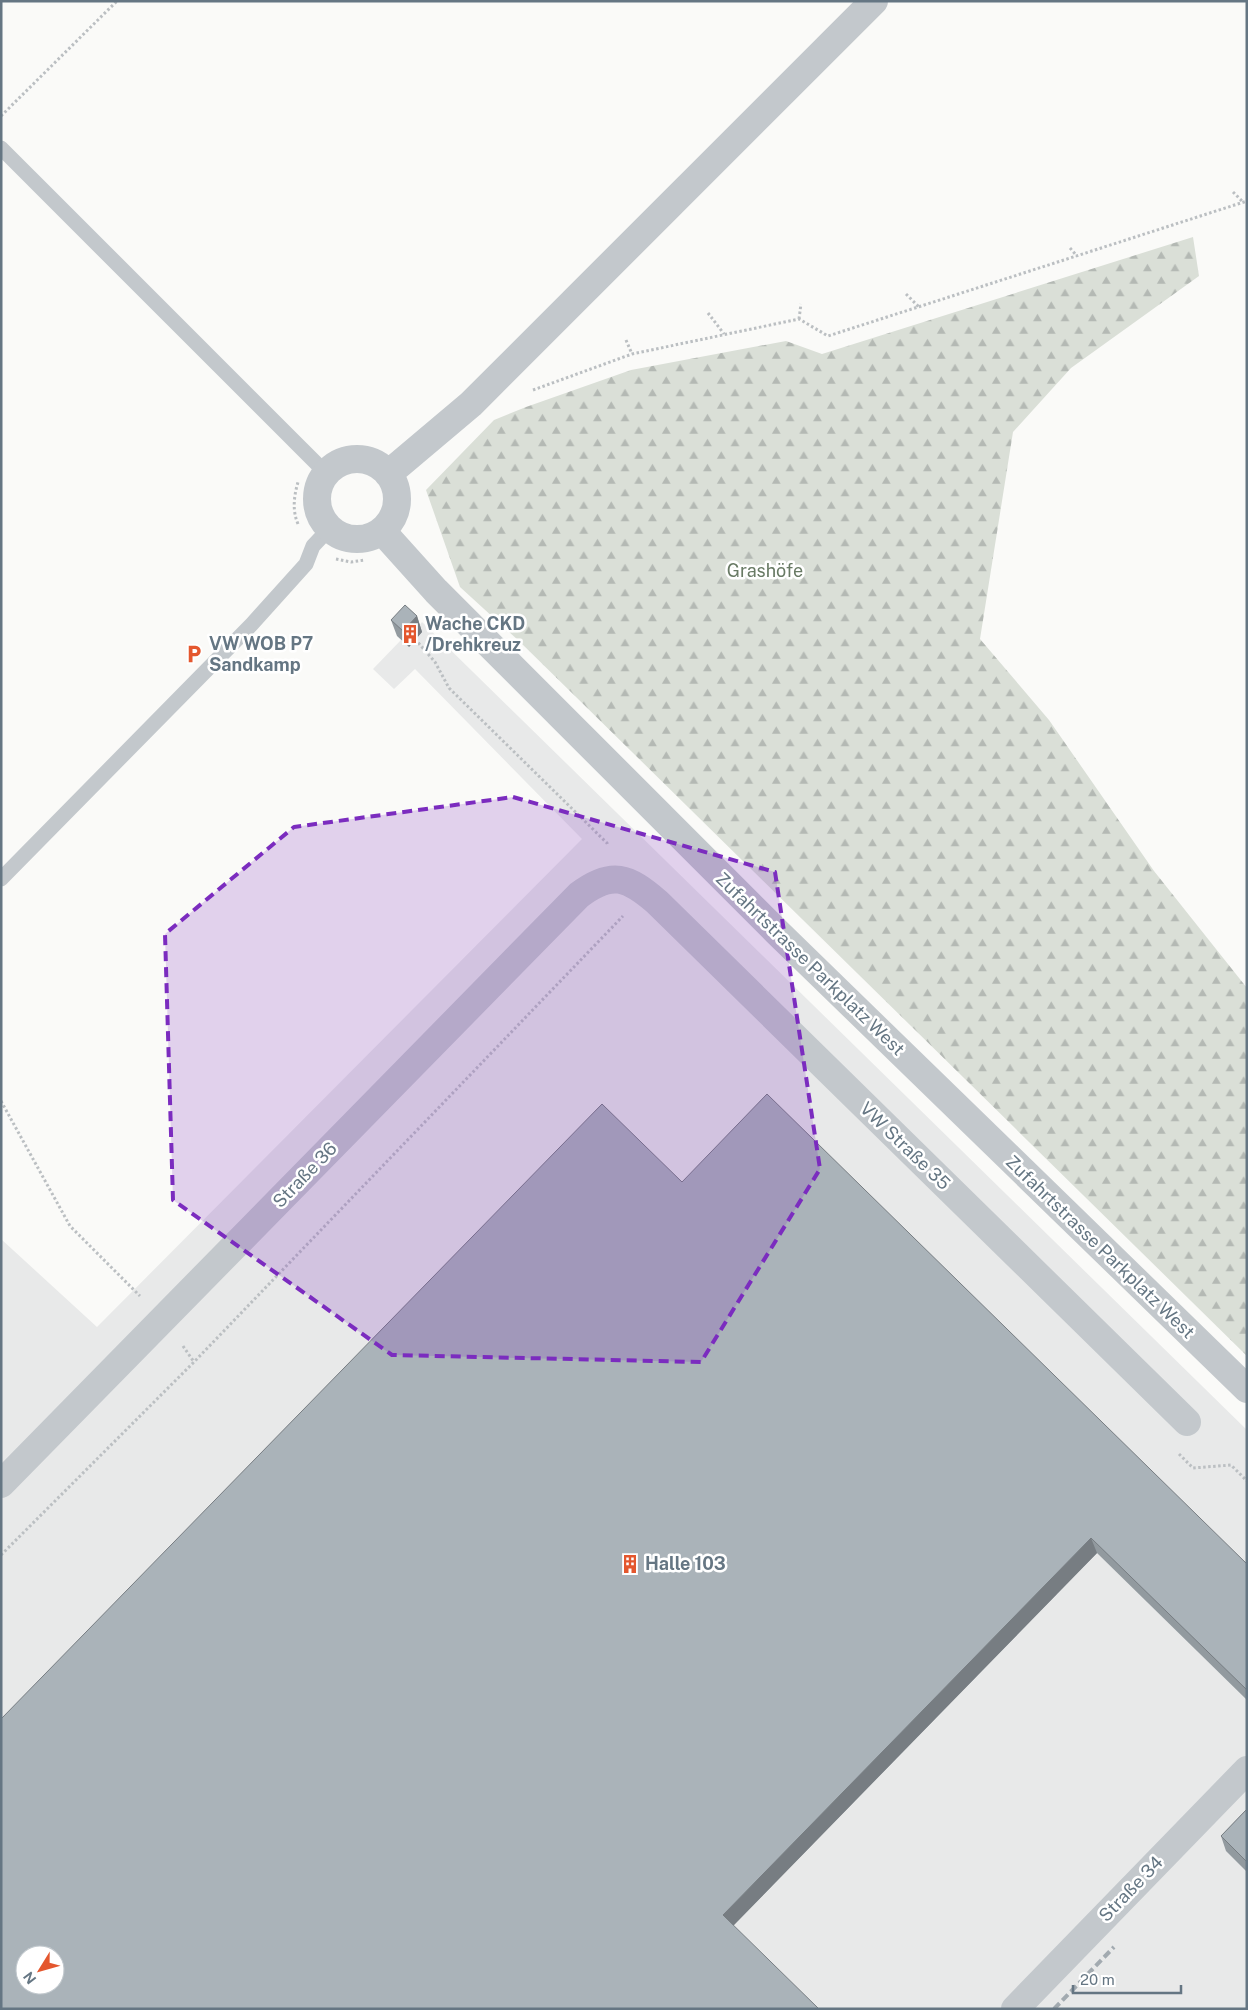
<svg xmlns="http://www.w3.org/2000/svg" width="1248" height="2010" viewBox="0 0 1248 2010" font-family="'Public Sans',sans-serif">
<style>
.built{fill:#e8e9e9;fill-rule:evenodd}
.forest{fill:url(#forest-firs)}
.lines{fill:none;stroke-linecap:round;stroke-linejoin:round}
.path{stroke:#bbbfc2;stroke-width:3;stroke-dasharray:2.5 2.5;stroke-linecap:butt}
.lane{stroke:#c3c8cc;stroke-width:15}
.street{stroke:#c3c8cc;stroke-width:28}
.rail{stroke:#a2aab0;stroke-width:4;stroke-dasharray:8 4;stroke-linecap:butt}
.wall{fill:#929a9f}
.shaded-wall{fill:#777d82}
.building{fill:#aab3b9;stroke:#777d82;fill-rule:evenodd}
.marked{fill:#7b2cbf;fill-opacity:0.2;stroke:#7b2cbf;stroke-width:4;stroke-dasharray:10 6;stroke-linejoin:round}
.labels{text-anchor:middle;stroke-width:5;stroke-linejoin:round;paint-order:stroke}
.park-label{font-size:18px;fill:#687a64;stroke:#fff}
.poi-label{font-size:18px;font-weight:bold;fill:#657683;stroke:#fff;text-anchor:start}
.street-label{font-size:18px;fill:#657683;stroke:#fff}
</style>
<defs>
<pattern id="forest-firs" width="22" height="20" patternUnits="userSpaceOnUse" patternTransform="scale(1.25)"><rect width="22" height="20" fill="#dadfd7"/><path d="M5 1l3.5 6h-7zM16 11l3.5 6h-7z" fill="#b4b9b4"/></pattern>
</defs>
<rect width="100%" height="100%" fill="#fafaf8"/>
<path class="built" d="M 422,622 L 1247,1430 L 1247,2009 L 1,2009 L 1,1239 L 97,1327 L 582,839 L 415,669 L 394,689 L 373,669 L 401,640 L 409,647 L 422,632 L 418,628 ZM 25,1955 L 55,1955 L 55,1985 L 25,1985 Z"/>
<path class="forest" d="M 1193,237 L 1199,276 L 1071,368 L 1013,432 L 980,639 L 1049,720 L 1154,871 L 1247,988 L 1247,1356 L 519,641 L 460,587 L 426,490 L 494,420 L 526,407 L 631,370 L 786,341 L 822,354 Z"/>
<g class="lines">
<path class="path" d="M 1,116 L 117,1
M 1233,192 L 1243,202
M 1070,248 L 1077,256
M 906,294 L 919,307
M 708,313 L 724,334
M 799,319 L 801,304
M 626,340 L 632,354
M 533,390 L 632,354 L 799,319 L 828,336 L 1247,201
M 298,524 C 292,510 294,496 298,482
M 336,559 L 351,562 L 365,560
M 415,639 L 435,662 L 449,688 L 607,843 L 608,846
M 1,1101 L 70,1226 L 140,1296
M 183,1346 L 194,1362
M 1179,1454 L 1193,1468 L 1231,1465 L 1247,1481
M 1,1555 L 194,1362 L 623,916"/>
<path class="lane" d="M 1,148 L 327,474
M 1,879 L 252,624 L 306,564 L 313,546 L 330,528"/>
<path class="street" d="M317 499a40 40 0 1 1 80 0a40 40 0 1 1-80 0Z
M 388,474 L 471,404 L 874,1
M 382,531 L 436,591 L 777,932 L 1247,1389
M 1,1484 L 579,895 C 612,870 628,877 657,902 L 1187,1422
M 1015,2009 L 1247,1770"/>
<path class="rail" d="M 1054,2009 L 1114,1947"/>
</g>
<path class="wall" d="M 417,616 L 422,632 L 409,647 L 397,636 L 391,620 Z
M 682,1182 L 1247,1564 L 1247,1700 L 1097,1553 L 734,1925 L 1,2009 Z
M 1247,1809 L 1247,1872 L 1226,1851 L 1221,1836 Z"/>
<path class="shaded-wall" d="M 417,616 L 422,632 L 409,647 L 403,631 Z
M 1091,1538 L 1097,1553 L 729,1930 L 723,1915 Z"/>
<path class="building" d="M 405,605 L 417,616 L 403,631 L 391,620 Z
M 767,1094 L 1247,1564 L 1247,1690 L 1091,1538 L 723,1915 L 819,2009 L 1,2009 L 1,1719 L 602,1104 L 682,1182 ZM 25,1955 L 55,1955 L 55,1985 L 25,1985 Z
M 1247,1809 L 1247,1862 L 1221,1836 Z"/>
<path class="marked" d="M 513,797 L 775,872 L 820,1169 L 701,1362 L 392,1355 L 173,1200 L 165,934 L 294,827 Z"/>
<defs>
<g id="building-bare" transform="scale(1.5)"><path d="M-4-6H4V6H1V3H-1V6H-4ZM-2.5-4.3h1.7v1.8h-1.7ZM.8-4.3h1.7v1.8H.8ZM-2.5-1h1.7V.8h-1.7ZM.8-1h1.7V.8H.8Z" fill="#e4572e" stroke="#fff" stroke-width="2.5" paint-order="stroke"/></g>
<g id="parking-bare" transform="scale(1.5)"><path d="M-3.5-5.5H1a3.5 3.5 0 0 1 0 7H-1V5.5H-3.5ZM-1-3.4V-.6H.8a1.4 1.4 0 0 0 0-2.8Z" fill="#e4572e" stroke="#fff" stroke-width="2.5" paint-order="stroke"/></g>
</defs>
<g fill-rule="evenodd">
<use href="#building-bare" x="410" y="634"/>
<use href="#parking-bare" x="194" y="654"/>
<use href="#building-bare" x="630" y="1564"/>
</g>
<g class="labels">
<g class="park-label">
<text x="765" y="577">Grashöfe</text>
</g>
<g class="poi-label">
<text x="425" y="630">Wache CKD<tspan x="425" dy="21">/Drehkreuz</tspan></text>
<text x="209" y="650">VW WOB P7<tspan x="209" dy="21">Sandkamp</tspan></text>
<text x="645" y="1570">Halle 103</text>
</g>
<g class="street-label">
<text transform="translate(810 964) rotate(44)" y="6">Zufahrtstrasse Parkplatz West</text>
<text transform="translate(905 1146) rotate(44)" y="6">VW Straße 35</text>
<text transform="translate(305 1175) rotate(-46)" y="6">Straße 36</text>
<text transform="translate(1100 1247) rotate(44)" y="6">Zufahrtstrasse Parkplatz West</text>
<text transform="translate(1131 1889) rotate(-46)" y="6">Straße 34</text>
</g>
</g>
<rect width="1248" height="2010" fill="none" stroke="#657683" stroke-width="5"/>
<g transform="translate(40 1970) rotate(233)"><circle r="24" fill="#ffffff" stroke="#c1c8cd"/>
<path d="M0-4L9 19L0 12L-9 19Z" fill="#e4572e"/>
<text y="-8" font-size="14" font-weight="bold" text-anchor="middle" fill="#657683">N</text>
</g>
<path d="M1073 1985v8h108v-8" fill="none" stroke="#657683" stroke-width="2.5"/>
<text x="1080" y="1985" font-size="15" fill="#657683" stroke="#ffffff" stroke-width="4" paint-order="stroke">20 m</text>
</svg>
